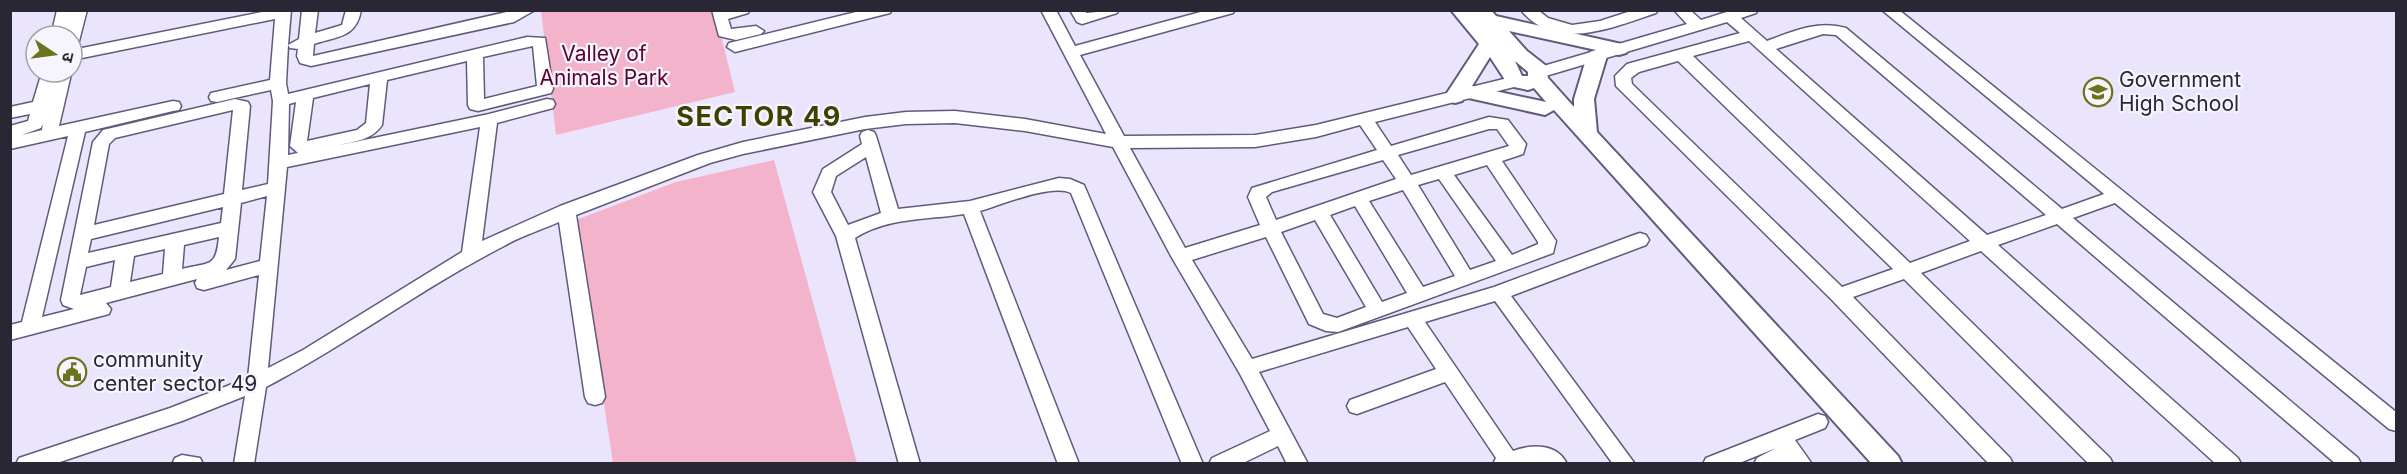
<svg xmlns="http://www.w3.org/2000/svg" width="2407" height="474" viewBox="0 0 2407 474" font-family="Inter,'Noto Sans Devanagari',sans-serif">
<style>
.green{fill:#f3b3cb}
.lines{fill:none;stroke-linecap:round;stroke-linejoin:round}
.minor-casing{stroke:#615a7b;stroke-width:3}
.major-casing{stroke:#615a7b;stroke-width:4}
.minor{fill:#fff;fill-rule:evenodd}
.major{fill:#fff;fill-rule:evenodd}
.labels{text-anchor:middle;stroke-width:4.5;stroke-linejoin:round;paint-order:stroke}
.park-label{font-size:21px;fill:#5a0032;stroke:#f6f5fd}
.poi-label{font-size:21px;fill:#2a2735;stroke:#f6f5fd;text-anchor:start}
.district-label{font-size:27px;font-weight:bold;letter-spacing:1.5px;fill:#3c4101;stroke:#f6f5fd}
</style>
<rect width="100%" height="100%" fill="#eae5fc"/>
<path class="green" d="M 541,11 L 715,11 L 735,92 L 556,135 Z
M 774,160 L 857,463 L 613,463 L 576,220 L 676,182 Z"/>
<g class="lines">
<g class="minor-casing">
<path id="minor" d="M 57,10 L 87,10 L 78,45 L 72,47 L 72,36 L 51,36 Z
M 272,10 L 291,10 L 288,45 L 299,39 L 302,10 L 318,10 L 315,33 L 342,25 L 346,10 L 361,10 C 356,38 338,36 314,44 L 313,56 L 515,10 L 535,10 L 514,22 L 311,66 L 300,63 L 297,56 L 298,49 L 290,48 L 288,45 L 286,83 L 288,94 L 527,37 L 545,38 L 553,89 L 551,93 L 478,111 L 470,109 L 468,105 L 467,61 L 387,80 L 382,125 C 372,140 356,141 340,145 L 489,114 L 547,99 L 553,100 L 555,104 L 553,108 L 497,123 L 482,241 L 560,206 L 698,155 L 743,142 L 865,117 L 906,112 L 955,111 L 1025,119 L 1106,134 L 1041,10 L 1056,10 L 1075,46 L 1208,10 L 1235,10 L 1233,13 L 1080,55 L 1124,136 L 1255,135 L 1316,125 L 1516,76 L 1522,77 L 1524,81 L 1522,85 L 1375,122 L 1391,146 L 1489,117 L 1508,120 L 1526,144 L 1523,154 L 1502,161 L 1556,241 L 1553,253 L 1338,332 L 1326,331 L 1309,324 L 1266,237 L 1192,260 L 1252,359 L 1494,287 L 1634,235 L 1640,233 L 1646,235 L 1649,240 L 1646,245 L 1511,296 L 1635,464 L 1613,464 L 1495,301 L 1425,322 L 1513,451 C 1532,444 1557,443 1567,464 L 1493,464 L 1496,458 L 1445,382 L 1357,414 L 1350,412 L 1347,406 L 1350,400 L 1436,369 L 1408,327 L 1259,372 L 1308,464 L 1287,464 L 1278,446 L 1241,464 L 1209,464 L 1212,458 L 1270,431 L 1240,374 L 1171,256 L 1113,147 L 1025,131 L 955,123 L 906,124 L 865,129 L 743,154 L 710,163 L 576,215 L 605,397 L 602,403 L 595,405 L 588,403 L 585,397 L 559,222 C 541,230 521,236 504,246 C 422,288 348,344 266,387 L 254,464 L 234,464 L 245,396 L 182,421 L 54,464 L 16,464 L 19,458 L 170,408 L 248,378 L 259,275 L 204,290 L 197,288 L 195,283 L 197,279 L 106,303 L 111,309 L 109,314 L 10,340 L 10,325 L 22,322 L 68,136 L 10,149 L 10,126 L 28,121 L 30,114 L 10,118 L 10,107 L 33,102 L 42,72 L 72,70 L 59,126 L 173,101 L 179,102 L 181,106 L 179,110 L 173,111 L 85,132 L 42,317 L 74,309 L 63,305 L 61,300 L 93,142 L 103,130 L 235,99 L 248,102 L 250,106 L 242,190 L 268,184 L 273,101 L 271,90 L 217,102 L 211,101 L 209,97 L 211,93 L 270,80 L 275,19 L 72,60 L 72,50 ZM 533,46 L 537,86 L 484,99 L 483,57 ZM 370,84 L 366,123 L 357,130 L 307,141 L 313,98 ZM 296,102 L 290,146 L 298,153 L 288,155 L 289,104 ZM 233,110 L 224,194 L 94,225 L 109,144 L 115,138 ZM 43,124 L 42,130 L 22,135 L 41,128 ZM 1360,125 L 1377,150 L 1252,188 L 1248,197 L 1260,225 L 1185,248 L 1130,148 L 1255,147 L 1316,137 ZM 480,127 L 462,252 L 303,350 L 268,368 L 287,167 ZM 1489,129 L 1497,129 L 1509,146 L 1411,175 L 1398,155 ZM 1383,160 L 1396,179 L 1276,220 L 1266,197 L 1272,192 ZM 1487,165 L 1538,242 L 1538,244 L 1512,255 L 1454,175 ZM 1439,179 L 1496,261 L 1470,270 L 1418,185 ZM 1403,190 L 1455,276 L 1423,287 L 1369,201 ZM 267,196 L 260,261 L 226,270 L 235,259 L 241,203 ZM 1355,206 L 1407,293 L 1382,302 L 1330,215 ZM 223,207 L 221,223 L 88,253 L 91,239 ZM 1315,220 L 1366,307 L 1337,318 L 1323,314 L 1281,232 ZM 219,237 C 216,268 210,262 182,269 L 184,245 ZM 165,249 L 163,274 L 130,282 L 134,256 ZM 115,260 L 111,287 L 80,295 L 86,267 Z
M 712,10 L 750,10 L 748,13 L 728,19 L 731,29 L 756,26 L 764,31 L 761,34 L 736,40 L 719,36 Z
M 864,10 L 892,10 L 890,13 L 735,52 L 727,47 L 729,43 Z
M 1070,10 L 1085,10 L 1086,13 L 1119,10 L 1117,13 L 1082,24 L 1077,22 Z
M 1521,10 L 1538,10 L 1548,18 L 1572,25 L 1600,21 L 1634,10 L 1658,10 L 1656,13 C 1614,27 1555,53 1521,10 Z
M 1674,10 L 1690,10 L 1701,20 L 1733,10 L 1758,10 L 1756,13 L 1741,18 L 1767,41 C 1793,31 1819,20 1846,28 L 2062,209 L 2104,194 L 1882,10 L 1899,10 L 2396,412 L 2396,431 L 2389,429 L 2115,203 L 2073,218 L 2358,458 L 2361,464 L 2336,464 L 2057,224 L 1998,245 L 2238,458 L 2241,464 L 2216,464 L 1981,251 L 1921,273 L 2110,458 L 2113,464 L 2089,464 L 1904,279 L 1853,297 L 2010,458 L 2013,464 L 1989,464 L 1832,300 L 1616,86 L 1615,76 L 1627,64 L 1740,33 L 1727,22 L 1539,78 L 1531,73 L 1533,69 L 1687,24 ZM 1823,34 L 1836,35 L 2046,215 L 1987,235 L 1776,49 ZM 1749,41 L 1970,241 L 1910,263 L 1693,56 ZM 1678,61 L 1893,269 L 1842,287 L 1632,84 L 1631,78 L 1639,72 Z
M 868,130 L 874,132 L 876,136 L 898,209 L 970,201 L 1059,178 L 1070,179 L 1084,185 L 1203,464 L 1182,464 L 1071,193 C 1053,183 1000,205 980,211 L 1079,464 L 1058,464 L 964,214 C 927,220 888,217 855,238 L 920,464 L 899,464 L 836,236 L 813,192 L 823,169 L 862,144 L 860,136 L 862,132 ZM 866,157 L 881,213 L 848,225 L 831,192 L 836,176 Z
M 1818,414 L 1825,416 L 1828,422 L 1825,428 L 1795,440 L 1812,464 L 1754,464 L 1757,458 L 1776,448 L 1737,464 L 1703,464 L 1706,458 Z
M 182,455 L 200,458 L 203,464 L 172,464 L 175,458 Z"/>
</g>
<g class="major-casing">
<path id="major" d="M 1451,10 L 1491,10 L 1496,16 L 1626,45 L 1629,49 L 1626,53 L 1619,55 L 1604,52 L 1607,56 L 1594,99 L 1597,132 L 1898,456 L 1902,464 L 1872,464 L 1554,110 L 1545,115 L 1464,97 L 1462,101 L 1455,103 L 1448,101 L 1445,96 L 1479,44 ZM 1509,31 L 1596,50 L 1590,52 L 1587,56 L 1574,99 L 1574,107 L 1548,78 L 1545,65 L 1527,51 ZM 1490,57 L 1509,86 L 1528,90 L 1534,88 L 1546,102 L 1472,86 ZM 1515,61 L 1528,72 L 1528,76 L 1522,76 Z"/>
</g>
<use href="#minor" class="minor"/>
<use href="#major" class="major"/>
</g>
<defs>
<g id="school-ring" transform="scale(1.5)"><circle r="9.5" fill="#f6f5fd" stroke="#6b731c" stroke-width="1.5"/><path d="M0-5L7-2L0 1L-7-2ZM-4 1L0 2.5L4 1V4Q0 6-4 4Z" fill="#6b731c"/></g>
<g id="civic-ring" transform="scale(1.5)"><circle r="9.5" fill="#f6f5fd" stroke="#6b731c" stroke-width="1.5"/><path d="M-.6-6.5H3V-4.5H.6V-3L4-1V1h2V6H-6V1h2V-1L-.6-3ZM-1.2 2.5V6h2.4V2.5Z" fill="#6b731c"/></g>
</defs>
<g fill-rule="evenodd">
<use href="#school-ring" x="2098" y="92"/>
<use href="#civic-ring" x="72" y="372"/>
</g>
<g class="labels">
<g class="park-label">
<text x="604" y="61">Valley of<tspan x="604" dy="24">Animals Park</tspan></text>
</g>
<g class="poi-label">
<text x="2119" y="87">Government<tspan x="2119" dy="24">High School</tspan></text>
<text x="93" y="367">community<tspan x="93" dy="24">center sector 49</tspan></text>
</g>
<g class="district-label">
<text x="759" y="126">SECTOR 49</text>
</g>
</g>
<rect width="2407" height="474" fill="none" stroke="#2a2735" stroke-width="24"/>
<g transform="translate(54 54) rotate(103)"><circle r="28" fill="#f6f5fd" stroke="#a4a3ad" stroke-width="1.5"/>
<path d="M0-4.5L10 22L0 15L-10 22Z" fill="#6b731c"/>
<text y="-9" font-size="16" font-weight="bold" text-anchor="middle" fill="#2a2735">उ</text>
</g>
</svg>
